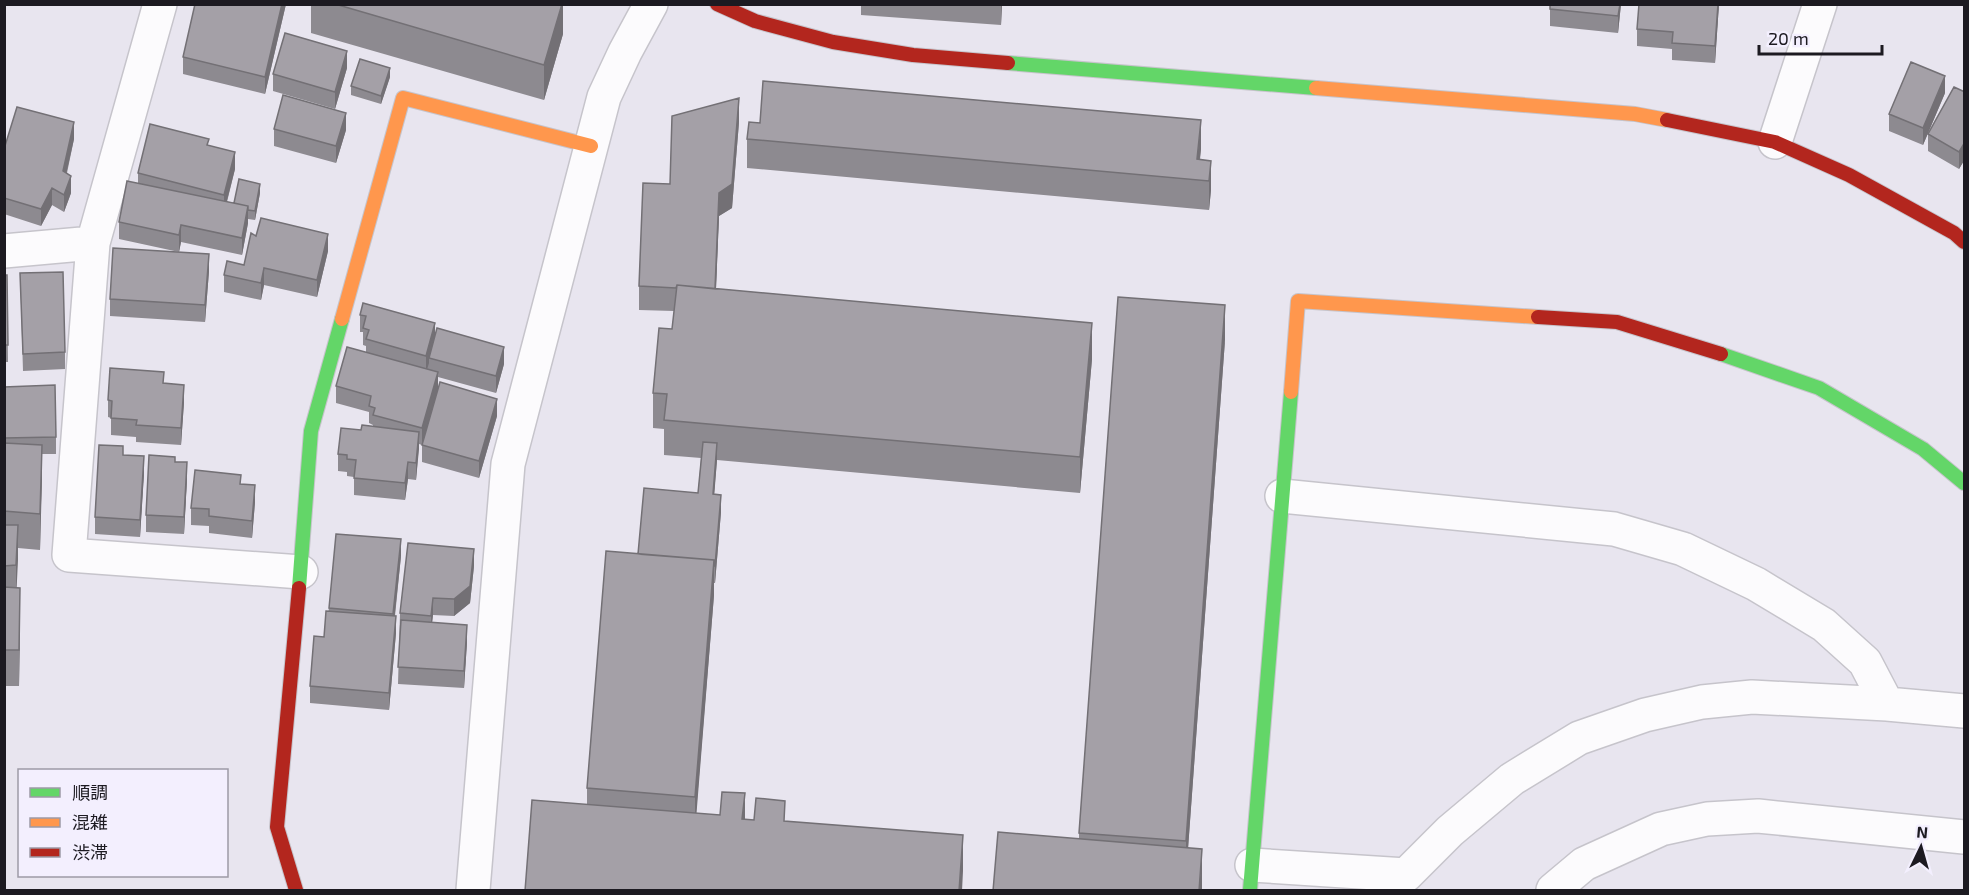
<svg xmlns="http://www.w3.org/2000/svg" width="1969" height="895" viewBox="0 0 1969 895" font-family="'Exo 2','Noto Sans JP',sans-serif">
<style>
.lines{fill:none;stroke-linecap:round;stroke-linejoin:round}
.street-casing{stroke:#c6c4cb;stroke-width:36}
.fast-casing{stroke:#c6c4cb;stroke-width:16}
.slow-casing{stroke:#c6c4cb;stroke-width:16}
.jam-casing{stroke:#c6c4cb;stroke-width:16}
.street{stroke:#fcfbfd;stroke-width:33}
.fast{stroke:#63d668;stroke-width:14}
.slow{stroke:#ff974d;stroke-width:14}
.jam{stroke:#b3261e;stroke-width:14}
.wall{fill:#8d8a90}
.shaded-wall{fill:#737075}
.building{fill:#a4a0a7;stroke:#737075;stroke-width:1.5}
</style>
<rect width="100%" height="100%" fill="#e8e5ef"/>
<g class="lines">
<g class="street-casing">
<path id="street" d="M 1775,142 L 1820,4
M 93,243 L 69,555 L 301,572
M 4,251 L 93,243 L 160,4
M 1282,496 L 1614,529 L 1683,549 L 1756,584 L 1824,625 L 1865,662 L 1887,704
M 1252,865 L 1406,875 L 1450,831 L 1512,779 L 1579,738 L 1645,715 L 1702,702 L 1752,697 L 1887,704 L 1964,711
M 473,890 L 508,464 L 604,97 L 625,52 L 651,4
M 1553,890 L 1584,864 L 1661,829 L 1707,819 L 1758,816 L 1964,837"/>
</g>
<g class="fast-casing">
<path id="fast" d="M 1008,63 L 1316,88
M 1721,354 L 1819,388 L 1923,449 L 1964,483
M 299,588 L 311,431 L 342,319
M 1250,890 L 1291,392"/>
</g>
<g class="slow-casing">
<path id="slow" d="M 1316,88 L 1635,114 L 1667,120
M 342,319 L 403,98 L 591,146
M 1291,392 L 1298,301 L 1538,317"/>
</g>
<g class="jam-casing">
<path id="jam" d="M 717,4 L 755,21 L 833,42 L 913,55 L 1008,63
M 1667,120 L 1775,142 L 1849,175 L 1954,233 L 1964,242
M 1538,317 L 1617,322 L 1721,354
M 296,890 L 277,827 L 299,588"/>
</g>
<use href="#street" class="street"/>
<use href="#fast" class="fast"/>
<use href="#slow" class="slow"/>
<use href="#jam" class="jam"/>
</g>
<path class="wall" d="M 286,4 L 265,94 L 183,74 L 183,57 Z
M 311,4 L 563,4 L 563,34 L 544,100 L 311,33 Z
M 861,4 L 1002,4 L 1001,25 L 861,15 Z
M 1550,4 L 1621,4 L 1618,33 L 1550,26 Z
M 1639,4 L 1719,4 L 1715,63 L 1672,60 L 1672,49 L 1637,46 L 1637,29 Z
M 347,68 L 335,109 L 273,91 L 273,74 Z
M 390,77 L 381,104 L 351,95 L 351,86 Z
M 1965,92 L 1965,159 L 1959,169 L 1928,151 L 1928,134 Z
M 1945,93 L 1923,145 L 1889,131 L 1889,114 Z
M 739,122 L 732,208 L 719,216 L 716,289 L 1092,359 L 1080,493 L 717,460 L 714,494 L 721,512 L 715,583 L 714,583 L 714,595 L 696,813 L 745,820 L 785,821 L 963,871 L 587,805 L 587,788 L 638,554 L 698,493 L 701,458 L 664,455 L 664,429 L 653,428 L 653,393 L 672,329 L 674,311 L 639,310 L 639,286 L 670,184 Z
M 274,129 L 346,130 L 336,163 L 274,146 Z
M 74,139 L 67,173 L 71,193 L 64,212 L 52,205 L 41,226 L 4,214 L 4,149 Z
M 747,139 L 1201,149 L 1200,160 L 1211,161 L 1211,190 L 1209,210 L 747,168 Z
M 209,145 L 235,169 L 227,202 L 234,203 L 260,193 L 255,220 L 248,219 L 248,223 L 242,255 L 181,242 L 179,252 L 119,239 L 119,222 L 138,183 L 138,173 Z
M 256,236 L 328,251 L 317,297 L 264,285 L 261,300 L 224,292 L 224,275 L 244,265 Z
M 209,271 L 205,322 L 110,316 L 110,299 Z
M 20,273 L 65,352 L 65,369 L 23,371 Z
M 4,275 L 7,275 L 8,362 L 4,362 Z
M 363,303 L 435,337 L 504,364 L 496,393 L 438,377 L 438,389 L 497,416 L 479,478 L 422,462 L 422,445 L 419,444 L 416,480 L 408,479 L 405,500 L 354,495 L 354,477 L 347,476 L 347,472 L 338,471 L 338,454 L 361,430 L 373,427 L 373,425 L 369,423 L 369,412 L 336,403 L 336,386 L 366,353 L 366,346 L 363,345 L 363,332 L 360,332 L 360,315 Z
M 1225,340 L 1188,848 L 1202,884 L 1202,891 L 993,891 L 1079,839 L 1079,833 Z
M 164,383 L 184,402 L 181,445 L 136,442 L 136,437 L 111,435 L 111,418 L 108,417 L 108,400 Z
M 4,387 L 56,437 L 56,454 L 42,454 L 40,550 L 18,548 L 16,588 L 20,624 L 19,686 L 4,686 Z
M 175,462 L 187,479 L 184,534 L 146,532 L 146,515 Z
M 144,473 L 140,537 L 95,534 L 95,517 Z
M 241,484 L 255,502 L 252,538 L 209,533 L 209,526 L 191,525 L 191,508 Z
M 401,556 L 395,616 L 396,633 L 389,710 L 310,703 L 310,686 L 324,637 L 329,608 Z
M 474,566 L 470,603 L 454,616 L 433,615 L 432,622 L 467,642 L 464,688 L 398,684 L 400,613 Z"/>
<path class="shaded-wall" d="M 282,4 L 286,4 L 265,94 L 265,77 Z
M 562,4 L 563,4 L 563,34 L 544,100 L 544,65 Z
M 1001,4 L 1002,4 L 1001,25 Z
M 1620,4 L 1621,4 L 1618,33 L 1618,16 Z
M 1718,4 L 1719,4 L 1715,63 L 1715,46 Z
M 347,51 L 347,68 L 335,109 L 335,92 Z
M 390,68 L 390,77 L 381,104 L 381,96 Z
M 1945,76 L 1945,93 L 1923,145 L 1923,128 Z
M 739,98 L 739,122 L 732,208 L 719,216 L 715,313 L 715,290 L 719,193 Z
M 346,113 L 346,130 L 336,163 L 336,146 Z
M 1201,120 L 1201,149 L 1197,180 L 1197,159 Z
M 74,122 L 74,139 L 63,188 L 63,171 Z
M 1965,142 L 1965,159 L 1959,169 L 1959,152 Z
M 235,152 L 235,169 L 224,212 L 224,195 Z
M 1211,161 L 1211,190 L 1209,210 L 1209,181 Z
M 71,176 L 71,193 L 64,212 L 64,195 Z
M 260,184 L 260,193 L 255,220 L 255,211 Z
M 52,188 L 52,205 L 41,226 L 41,209 Z
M 248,206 L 248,223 L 242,255 L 242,238 Z
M 181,225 L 181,242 L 179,252 L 179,235 Z
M 328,234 L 328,251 L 317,297 L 317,280 Z
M 209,254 L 209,271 L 205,322 L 205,305 Z
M 264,268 L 264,285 L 261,300 L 261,283 Z
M 1225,305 L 1225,340 L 1186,877 L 1186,841 Z
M 435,323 L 435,340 L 429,358 L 429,363 L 426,373 L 426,356 Z
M 1092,323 L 1092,359 L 1080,493 L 1080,457 Z
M 504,347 L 504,364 L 496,393 L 496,376 Z
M 438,372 L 438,389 L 422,445 L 422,428 Z
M 184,385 L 184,402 L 181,445 L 181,428 Z
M 497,399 L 497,416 L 479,478 L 479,461 Z
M 419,432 L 419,449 L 416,480 L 416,463 Z
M 717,443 L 717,460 L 713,511 L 713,494 Z
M 42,445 L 42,480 L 40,550 L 40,514 Z
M 144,456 L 144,473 L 140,537 L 140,520 Z
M 187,462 L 187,479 L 184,534 L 184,517 Z
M 408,462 L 408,479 L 405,500 L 405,483 Z
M 255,485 L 255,502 L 252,538 L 252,521 Z
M 721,495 L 721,512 L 715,583 L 715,566 Z
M 18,525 L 18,560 L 16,601 L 16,565 Z
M 401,539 L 401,556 L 393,631 L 393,614 Z
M 474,549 L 474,566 L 470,603 L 454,616 L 454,599 Z
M 714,560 L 714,595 L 695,832 L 695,797 Z
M 20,588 L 20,624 L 19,686 L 19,650 Z
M 433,598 L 433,615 L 431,633 L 431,616 Z
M 396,616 L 396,633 L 389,710 L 389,693 Z
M 467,625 L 467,642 L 464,688 L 464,671 Z
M 745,793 L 745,828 L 742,819 Z
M 963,835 L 963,871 L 962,891 L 959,891 Z
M 1202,849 L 1202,891 L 1199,891 Z"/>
<path class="building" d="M 195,4 L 282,4 L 265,77 L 183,57 Z
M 335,4 L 562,4 L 544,65 Z
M 1550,4 L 1620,4 L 1618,16 L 1550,9 Z
M 1639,4 L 1718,4 L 1715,46 L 1672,43 L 1673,32 L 1637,29 Z
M 285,33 L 347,51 L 335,92 L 273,74 Z
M 360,59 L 390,68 L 381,96 L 351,86 Z
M 1911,62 L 1945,76 L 1923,128 L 1889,114 Z
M 763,81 L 1201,120 L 1197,159 L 1211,161 L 1209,181 L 747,139 L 749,122 L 760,123 Z
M 1954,87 L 1965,92 L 1965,142 L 1959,152 L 1928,134 Z
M 283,95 L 346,113 L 336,146 L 274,129 Z
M 739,98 L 732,184 L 719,193 L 715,289 L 677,285 L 676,288 L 639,286 L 643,183 L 670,184 L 672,116 Z
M 17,107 L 74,122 L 63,171 L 71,176 L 64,195 L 52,188 L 41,209 L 4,198 L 4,149 Z
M 150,124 L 209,139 L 207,145 L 235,152 L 224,195 L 138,173 Z
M 239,179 L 260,184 L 255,211 L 248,210 L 248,206 L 234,203 Z
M 127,181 L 248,206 L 242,238 L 181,225 L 179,235 L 119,222 Z
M 261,218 L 328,234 L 317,280 L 264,268 L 261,283 L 224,275 L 227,261 L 244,265 L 251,233 L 256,236 Z
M 113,248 L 209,254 L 205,305 L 110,299 Z
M 63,272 L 65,352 L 23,354 L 20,273 Z
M 4,275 L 7,275 L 8,345 L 4,345 Z
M 677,285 L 1092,323 L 1080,457 L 664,420 L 667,394 L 653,393 L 659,328 L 672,329 Z
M 1118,297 L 1225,305 L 1186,841 L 1079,833 Z
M 363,303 L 435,323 L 426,356 L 366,339 L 369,330 L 363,328 L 366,316 L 360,315 Z
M 437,328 L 504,347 L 496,376 L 429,358 Z
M 347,347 L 438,372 L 422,428 L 373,415 L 375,408 L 369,406 L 371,396 L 336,386 Z
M 110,368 L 164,372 L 163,383 L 184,385 L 181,428 L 136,425 L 137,420 L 111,418 L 112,401 L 108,400 Z
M 440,382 L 497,399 L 479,461 L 422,445 Z
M 55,385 L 56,437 L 4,438 L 4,387 Z
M 362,425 L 419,432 L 416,463 L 408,462 L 405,483 L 354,478 L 356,460 L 347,459 L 347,455 L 338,454 L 341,428 L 361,430 Z
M 703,442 L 717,443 L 713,494 L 721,495 L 715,566 L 714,566 L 714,560 L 638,554 L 644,488 L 698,493 Z
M 4,443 L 42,445 L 40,514 L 4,511 Z
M 99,445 L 123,446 L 123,455 L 144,456 L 140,520 L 95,517 Z
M 149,455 L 175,457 L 175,462 L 187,462 L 184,517 L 146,515 Z
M 195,470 L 241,475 L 240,484 L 255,485 L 252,521 L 209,516 L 209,509 L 191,508 Z
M 4,525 L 18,525 L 16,565 L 4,566 Z
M 336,534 L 401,539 L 393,614 L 329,608 Z
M 408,543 L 474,549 L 470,586 L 454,599 L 433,598 L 431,616 L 400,613 Z
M 606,551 L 714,560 L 695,797 L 587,788 Z
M 4,587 L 20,588 L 19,650 L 4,650 Z
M 326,611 L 396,616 L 389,693 L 310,686 L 314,636 L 324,637 Z
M 401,620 L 467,625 L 464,671 L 398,667 Z
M 722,792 L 745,793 L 742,819 L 754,820 L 756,798 L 785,801 L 784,821 L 963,835 L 959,891 L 525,891 L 532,800 L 720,815 Z
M 998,832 L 1202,849 L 1199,891 L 993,891 Z"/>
<rect width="1969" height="895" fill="none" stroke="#1c1a21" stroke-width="12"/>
<rect x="18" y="769" width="210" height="108" fill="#f3effe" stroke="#9d9aa6" stroke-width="1.5"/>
<rect x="30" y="788" width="30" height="9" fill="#63d668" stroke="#9d9aa6" stroke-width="1.5"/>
<text x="72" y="799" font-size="18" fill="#1c1a21">順調</text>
<rect x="30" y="818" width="30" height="9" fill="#ff974d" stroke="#9d9aa6" stroke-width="1.5"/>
<text x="72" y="829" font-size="18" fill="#1c1a21">混雑</text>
<rect x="30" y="848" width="30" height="9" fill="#b3261e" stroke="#9d9aa6" stroke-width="1.5"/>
<text x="72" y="859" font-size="18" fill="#1c1a21">渋滞</text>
<g transform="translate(1921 847) rotate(5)" stroke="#f3effe" stroke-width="4.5" paint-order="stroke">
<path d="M0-4.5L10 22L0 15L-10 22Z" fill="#1c1a21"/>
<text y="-9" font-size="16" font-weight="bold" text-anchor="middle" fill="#1c1a21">N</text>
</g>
<path d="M1759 45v9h123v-9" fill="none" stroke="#1c1a21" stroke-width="3"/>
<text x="1768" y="45" font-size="18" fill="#1c1a21" stroke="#f3effe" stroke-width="4.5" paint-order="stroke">20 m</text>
</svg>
